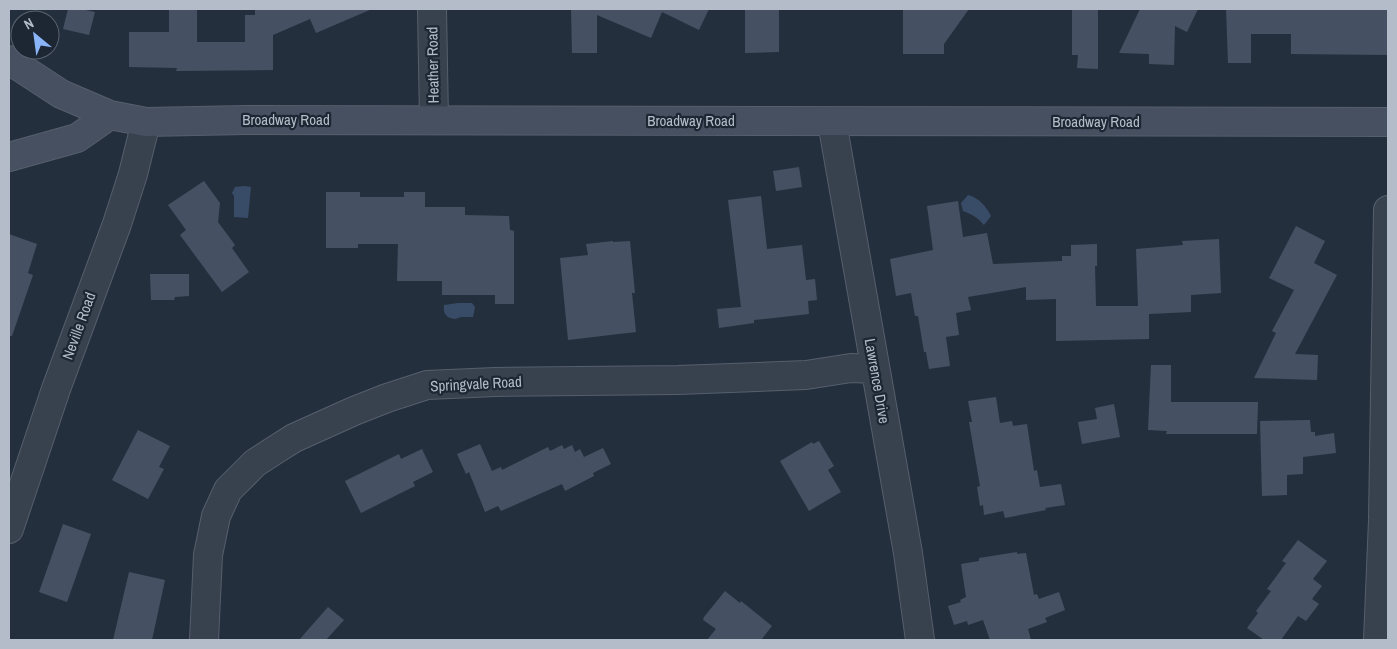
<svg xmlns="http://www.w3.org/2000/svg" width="1397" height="649" viewBox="0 0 1397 649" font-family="'Archivo Narrow',sans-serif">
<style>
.water{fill:#394c67}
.building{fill:#455162}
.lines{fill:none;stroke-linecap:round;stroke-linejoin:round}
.street-casing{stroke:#565f6c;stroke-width:30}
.secondary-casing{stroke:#565f6c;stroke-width:30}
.street{stroke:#38414e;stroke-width:28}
.secondary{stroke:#465061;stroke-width:28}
.labels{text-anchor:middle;stroke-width:4.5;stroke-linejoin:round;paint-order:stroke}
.street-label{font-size:15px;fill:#b4bcc9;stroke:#1d2633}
</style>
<rect width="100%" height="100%" fill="#242f3e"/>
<path class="water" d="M 244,186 L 251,187 L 248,218 L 234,217 L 234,196 L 232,193 L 235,187 Z
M 968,195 C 979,198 986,206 991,216 L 984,225 C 978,218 972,214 963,211 L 961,203 Z
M 458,303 L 472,303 L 475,307 L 473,317 L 461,317 L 455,319 C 446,318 443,314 444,305 Z"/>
<path class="building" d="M 68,9 L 81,9 L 95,12 L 89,35 L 63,29 Z
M 169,9 L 197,9 L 197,42 L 245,42 L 245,15 L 255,15 L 255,9 L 372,9 L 316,33 L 310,19 L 273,35 L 273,70 L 176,71 L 177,68 L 129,67 L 129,32 L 169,32 Z
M 571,9 L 709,9 L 699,30 L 662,12 L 651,38 L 597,15 L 597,53 L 572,53 Z
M 745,9 L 779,9 L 779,52 L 745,53 Z
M 903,9 L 969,9 L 944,44 L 944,54 L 903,54 Z
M 1072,9 L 1098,9 L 1098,69 L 1077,68 L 1078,55 L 1072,55 Z
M 1140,9 L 1198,9 L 1187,32 L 1175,26 L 1174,65 L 1149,64 L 1149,54 L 1119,53 Z
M 1226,9 L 1388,9 L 1388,55 L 1291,54 L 1291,34 L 1251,34 L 1251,63 L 1228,63 Z
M 799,167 L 802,187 L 776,191 L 773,171 Z
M 204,181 L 220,203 L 218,222 L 235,245 L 232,248 L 249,272 L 222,292 L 180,235 L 186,230 L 168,205 Z
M 326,192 L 360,192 L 360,197 L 404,197 L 404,192 L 425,192 L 425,207 L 465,207 L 465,215 L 509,216 L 510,230 L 514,231 L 514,304 L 495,304 L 495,295 L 442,295 L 442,281 L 397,281 L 398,244 L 358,244 L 358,248 L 326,248 Z
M 761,196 L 767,249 L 802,245 L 806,280 L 815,279 L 817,300 L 808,301 L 809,314 L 754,320 L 754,323 L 719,328 L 717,309 L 741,307 L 728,200 Z
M 958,201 L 963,237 L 987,233 L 993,264 L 1062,261 L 1062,256 L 1071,256 L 1071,245 L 1097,244 L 1097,266 L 1095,266 L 1096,306 L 1138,306 L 1136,249 L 1183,245 L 1182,241 L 1219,239 L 1221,293 L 1191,295 L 1191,312 L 1149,314 L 1149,339 L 1056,341 L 1056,299 L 1026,300 L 1026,287 L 968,297 L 971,310 L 956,313 L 959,335 L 946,337 L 950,366 L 929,369 L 926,352 L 924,352 L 918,316 L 915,316 L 911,293 L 896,296 L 890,259 L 933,250 L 927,206 Z
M 1296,226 L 1325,241 L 1314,263 L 1337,275 L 1295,354 L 1318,355 L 1317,380 L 1254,378 L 1276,333 L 1272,331 L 1294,290 L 1269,278 Z
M 9,234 L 37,244 L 28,273 L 33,275 L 12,336 L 9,336 Z
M 613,241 L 613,242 L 630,241 L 635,293 L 632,293 L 636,332 L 568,340 L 560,258 L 588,255 L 586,244 Z
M 150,274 L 189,274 L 189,296 L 175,297 L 174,300 L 151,300 Z
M 1151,365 L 1171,365 L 1171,402 L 1258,402 L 1257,434 L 1166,434 L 1167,431 L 1148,430 Z
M 996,397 L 1000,423 L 1012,421 L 1013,426 L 1027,424 L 1034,471 L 1037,470 L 1040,487 L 1061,484 L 1065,505 L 1045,508 L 1046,510 L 1005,518 L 1003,511 L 984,515 L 983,505 L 980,506 L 977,487 L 980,486 L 969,422 L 972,422 L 968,401 Z
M 1114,404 L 1120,437 L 1082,444 L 1078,422 L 1097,419 L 1095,408 Z
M 1310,420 L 1311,432 L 1315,432 L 1315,436 L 1334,433 L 1336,453 L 1303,457 L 1303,474 L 1287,475 L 1287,495 L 1262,496 L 1260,421 Z
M 138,430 L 170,446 L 159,467 L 164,469 L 148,499 L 112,480 Z
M 819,441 L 834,466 L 828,470 L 841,492 L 809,511 L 780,461 L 812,442 L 813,444 Z
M 480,444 L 492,471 L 501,467 L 502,470 L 548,447 L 550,451 L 562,445 L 564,449 L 572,445 L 575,452 L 580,449 L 584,457 L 603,448 L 611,464 L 593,473 L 594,476 L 565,491 L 562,484 L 501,511 L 498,506 L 485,512 L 469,472 L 466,474 L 457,454 Z
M 422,449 L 433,472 L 413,482 L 415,486 L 361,513 L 345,481 L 399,454 L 401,459 Z
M 63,524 L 91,534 L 67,602 L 39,592 Z
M 1298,540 L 1327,561 L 1313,579 L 1322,586 L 1312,599 L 1319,604 L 1306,621 L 1298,616 L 1281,640 L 1264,640 L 1247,628 L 1258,613 L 1256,611 L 1271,591 L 1267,589 L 1286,563 L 1282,561 Z
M 1017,552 L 1017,554 L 1026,553 L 1034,595 L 1037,594 L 1039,599 L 1059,592 L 1065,610 L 1045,618 L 1047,622 L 1028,629 L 1031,640 L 990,640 L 983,620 L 968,625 L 967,621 L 954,625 L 948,606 L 961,602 L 960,600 L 966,597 L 961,564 L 979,561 L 979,558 Z
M 129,572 L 165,580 L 152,640 L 113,640 Z
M 725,591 L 740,603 L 741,601 L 772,626 L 761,640 L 707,640 L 716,629 L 703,620 L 704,617 Z
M 328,607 L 344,620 L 326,640 L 299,640 Z"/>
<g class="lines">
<g class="street-casing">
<path id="street" d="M 432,9 L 434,120
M 832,122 L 908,553 L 920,640
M 9,529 L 56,389 L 117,224 L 133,174 L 146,122
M 204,640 L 208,555 L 216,516 L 228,490 L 255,463 L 275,450 L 294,438 L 354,411 L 387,398 L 427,385 L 495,382 L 678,380 L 806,375 L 851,368 L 875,369
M 1378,640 L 1383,520 L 1388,210"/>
</g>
<g class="secondary-casing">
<path id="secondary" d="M 9,60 L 61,94 L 110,115 L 146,122 L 245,120 L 1388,122
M 9,157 L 77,138 L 110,115"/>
</g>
<use href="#street" class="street"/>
<use href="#secondary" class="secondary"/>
</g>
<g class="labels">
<g class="street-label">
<text transform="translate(433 65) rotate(-91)" y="5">Heather Road</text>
<text x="286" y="125">Broadway Road</text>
<text x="691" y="126">Broadway Road</text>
<text x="1096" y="127">Broadway Road</text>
<text transform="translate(79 326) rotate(-70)" y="5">Neville Road</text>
<text transform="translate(877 381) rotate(80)" y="5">Lawrence Drive</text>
<text transform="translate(476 384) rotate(-3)" y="5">Springvale Road</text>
</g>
</g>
<rect width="1397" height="649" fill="none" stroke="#b4bcc9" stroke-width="20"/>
<g transform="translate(35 35) rotate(331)"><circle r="24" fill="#1d2633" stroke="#59626f"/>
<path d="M0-4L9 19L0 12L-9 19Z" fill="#8ab4f8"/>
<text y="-8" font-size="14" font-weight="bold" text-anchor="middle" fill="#b4bcc9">N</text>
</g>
</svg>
